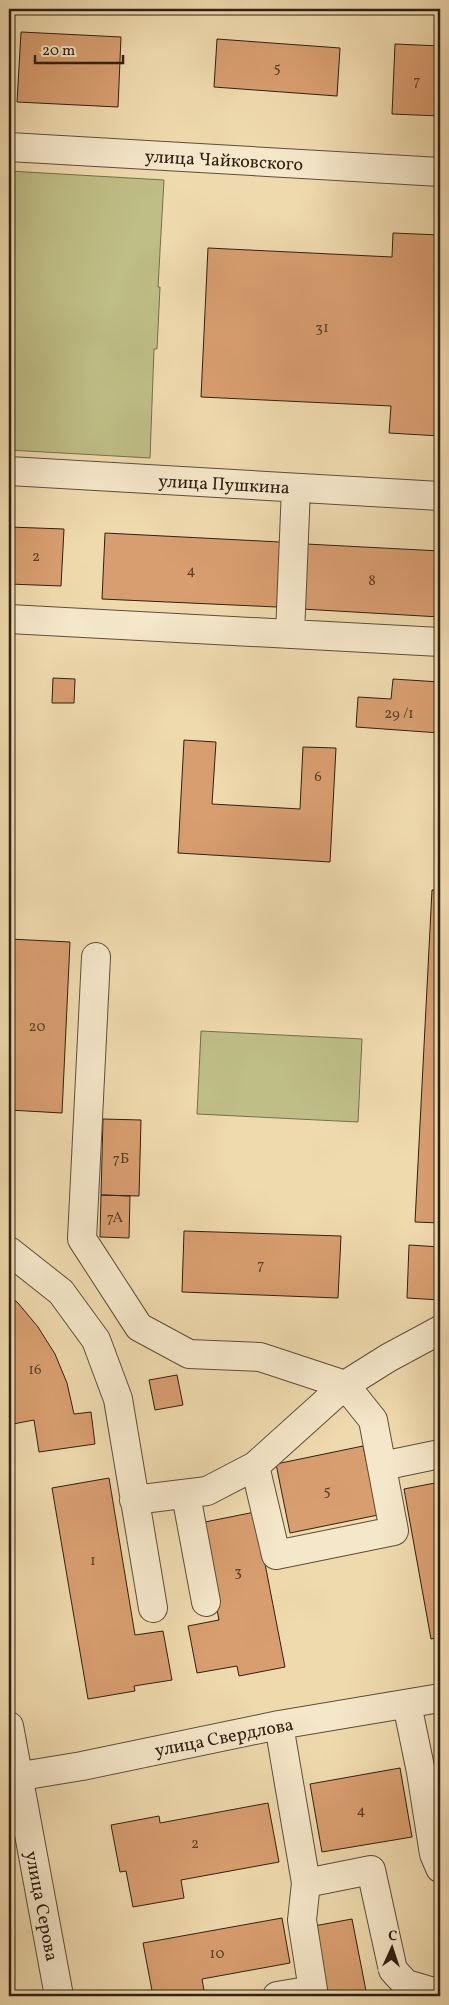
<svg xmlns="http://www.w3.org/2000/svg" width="449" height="2005" viewBox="0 0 449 2005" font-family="Vollkorn,serif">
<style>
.green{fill:#bfbe86;stroke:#766f4d}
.building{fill:#d99e70;stroke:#2e2014}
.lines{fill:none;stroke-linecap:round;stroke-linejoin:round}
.minor-casing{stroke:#5e4e3a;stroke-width:30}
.minor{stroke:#f5e7ca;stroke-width:28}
.labels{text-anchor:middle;stroke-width:5;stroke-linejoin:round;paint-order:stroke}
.number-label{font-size:15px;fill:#59402b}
.street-label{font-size:18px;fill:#2e2014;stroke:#f5e7ca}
</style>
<rect width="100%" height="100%" fill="#efdaae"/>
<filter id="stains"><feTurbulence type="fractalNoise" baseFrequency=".004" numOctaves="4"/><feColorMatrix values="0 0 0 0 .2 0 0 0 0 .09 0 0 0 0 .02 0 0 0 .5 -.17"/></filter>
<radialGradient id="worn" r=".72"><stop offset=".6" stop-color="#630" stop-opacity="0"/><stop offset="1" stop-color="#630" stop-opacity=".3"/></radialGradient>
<path class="green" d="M 9,171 L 164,180 L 158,287 L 160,287 L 157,349 L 154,349 L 150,458 L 9,450 Z
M 201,1031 L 362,1039 L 358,1122 L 197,1114 Z"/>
<path class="building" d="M 21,32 L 121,37 L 118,107 L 17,102 Z
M 217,39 L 340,48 L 337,96 L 214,87 Z
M 395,44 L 440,46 L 440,116 L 392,114 Z
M 393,233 L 440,235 L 440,436 L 389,433 L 391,406 L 201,397 L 208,248 L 392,257 Z
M 9,527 L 64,529 L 61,586 L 9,584 Z
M 105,533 L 280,542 L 277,607 L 102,599 Z
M 306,544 L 440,551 L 440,617 L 302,609 Z
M 53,678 L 75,679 L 74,703 L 52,703 Z
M 393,679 L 440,682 L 440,733 L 356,727 L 358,697 L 391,699 Z
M 184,740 L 216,742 L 212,804 L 300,809 L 303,747 L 336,748 L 330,862 L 178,853 Z
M 432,890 L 440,890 L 440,1223 L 415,1222 Z
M 9,939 L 70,942 L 62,1113 L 9,1110 Z
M 103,1119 L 141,1120 L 139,1196 L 101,1195 Z
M 101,1195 L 130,1196 L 129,1238 L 100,1237 Z
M 184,1231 L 341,1236 L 338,1298 L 182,1292 Z
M 409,1245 L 440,1247 L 440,1300 L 407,1298 Z
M 9,1295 L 18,1303 L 38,1327 L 55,1354 L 67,1383 L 74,1414 L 91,1412 L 95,1444 L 39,1452 L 34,1420 L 13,1424 L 9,1407 Z
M 177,1375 L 183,1405 L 155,1410 L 149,1380 Z
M 363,1446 L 378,1515 L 290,1533 L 276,1464 Z
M 109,1478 L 135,1635 L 163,1631 L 172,1680 L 134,1686 L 135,1691 L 88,1699 L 52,1488 Z
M 440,1482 L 440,1637 L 431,1639 L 404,1489 Z
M 255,1512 L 285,1667 L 239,1676 L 237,1666 L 197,1673 L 188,1626 L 219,1620 L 200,1523 Z
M 400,1768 L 412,1837 L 322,1852 L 310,1784 Z
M 268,1803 L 279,1862 L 181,1880 L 184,1898 L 133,1907 L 126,1871 L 120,1872 L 111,1825 L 159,1816 L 160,1823 Z
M 282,1918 L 290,1963 L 202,1979 L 205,1996 L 153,1996 L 143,1943 Z
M 352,1919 L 367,1996 L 328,1996 L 314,1926 Z"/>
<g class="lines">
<g class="minor-casing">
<path id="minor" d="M 9,147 L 440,172
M 9,471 L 440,496
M 9,619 L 440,642
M 290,634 L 296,488
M 96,957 L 82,1239 L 139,1327 L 189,1354 L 260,1357 L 345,1385 L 373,1420 L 394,1531 L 276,1555 L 255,1466
M 9,1251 L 61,1292 L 96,1340 L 118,1399 L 153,1608
M 382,1466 L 440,1454
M 186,1495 L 206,1602
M 134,1500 L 207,1491 L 255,1466 L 345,1385 L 388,1358 L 440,1330
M 407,1704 L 421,1772 L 434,1854 L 440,1868
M 9,1726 L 59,1996
M 9,1778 L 82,1766 L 279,1725 L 440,1698
M 306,1883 L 371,1870 L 393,1970 L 406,1984 L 440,1994
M 277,1996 L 313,1990 L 302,1920 L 306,1883 L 279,1725"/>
</g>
<use href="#minor" class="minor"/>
</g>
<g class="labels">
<g class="number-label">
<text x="277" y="72">5</text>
<text x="417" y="85">7</text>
<text x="322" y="332">31</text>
<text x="36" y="561">2</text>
<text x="191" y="575">4</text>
<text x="372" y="585">8</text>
<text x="399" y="718">29 /1</text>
<text x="318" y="781">6</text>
<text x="37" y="1031">20</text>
<text x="121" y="1163">7Б</text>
<text x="115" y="1222">7А</text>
<text x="261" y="1269">7</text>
<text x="35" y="1374">16</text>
<text x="327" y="1495">5</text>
<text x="93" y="1565">1</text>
<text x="238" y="1576">3</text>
<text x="361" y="1815">4</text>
<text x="195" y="1848">2</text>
<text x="217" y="1958">10</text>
</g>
<g class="street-label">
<text transform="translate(224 160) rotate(3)" y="6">улица Чайковского</text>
<text transform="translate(224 484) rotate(3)" y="6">улица Пушкина</text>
<text transform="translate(224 1737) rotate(-11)" y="6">улица Свердлова</text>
<text transform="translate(42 1906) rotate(79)" y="6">улица Серова</text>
</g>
</g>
<rect width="449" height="2005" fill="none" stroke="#efdaae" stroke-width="30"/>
<rect x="10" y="10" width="429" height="1985" fill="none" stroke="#2e2014" stroke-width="2.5"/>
<rect x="15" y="15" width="419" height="1975" fill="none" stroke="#2e2014"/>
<g transform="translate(392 1948) rotate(3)" stroke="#f5e7ca" stroke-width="4" paint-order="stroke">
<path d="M0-4L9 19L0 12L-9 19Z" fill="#2e2014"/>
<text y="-8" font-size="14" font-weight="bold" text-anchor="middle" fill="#2e2014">С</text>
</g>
<path d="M35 55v8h88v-8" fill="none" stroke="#2e2014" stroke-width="2.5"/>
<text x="42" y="55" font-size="15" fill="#2e2014" stroke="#f5e7ca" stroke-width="4" paint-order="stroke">20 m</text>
<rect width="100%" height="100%" filter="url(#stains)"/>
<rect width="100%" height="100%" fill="url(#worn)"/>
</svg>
